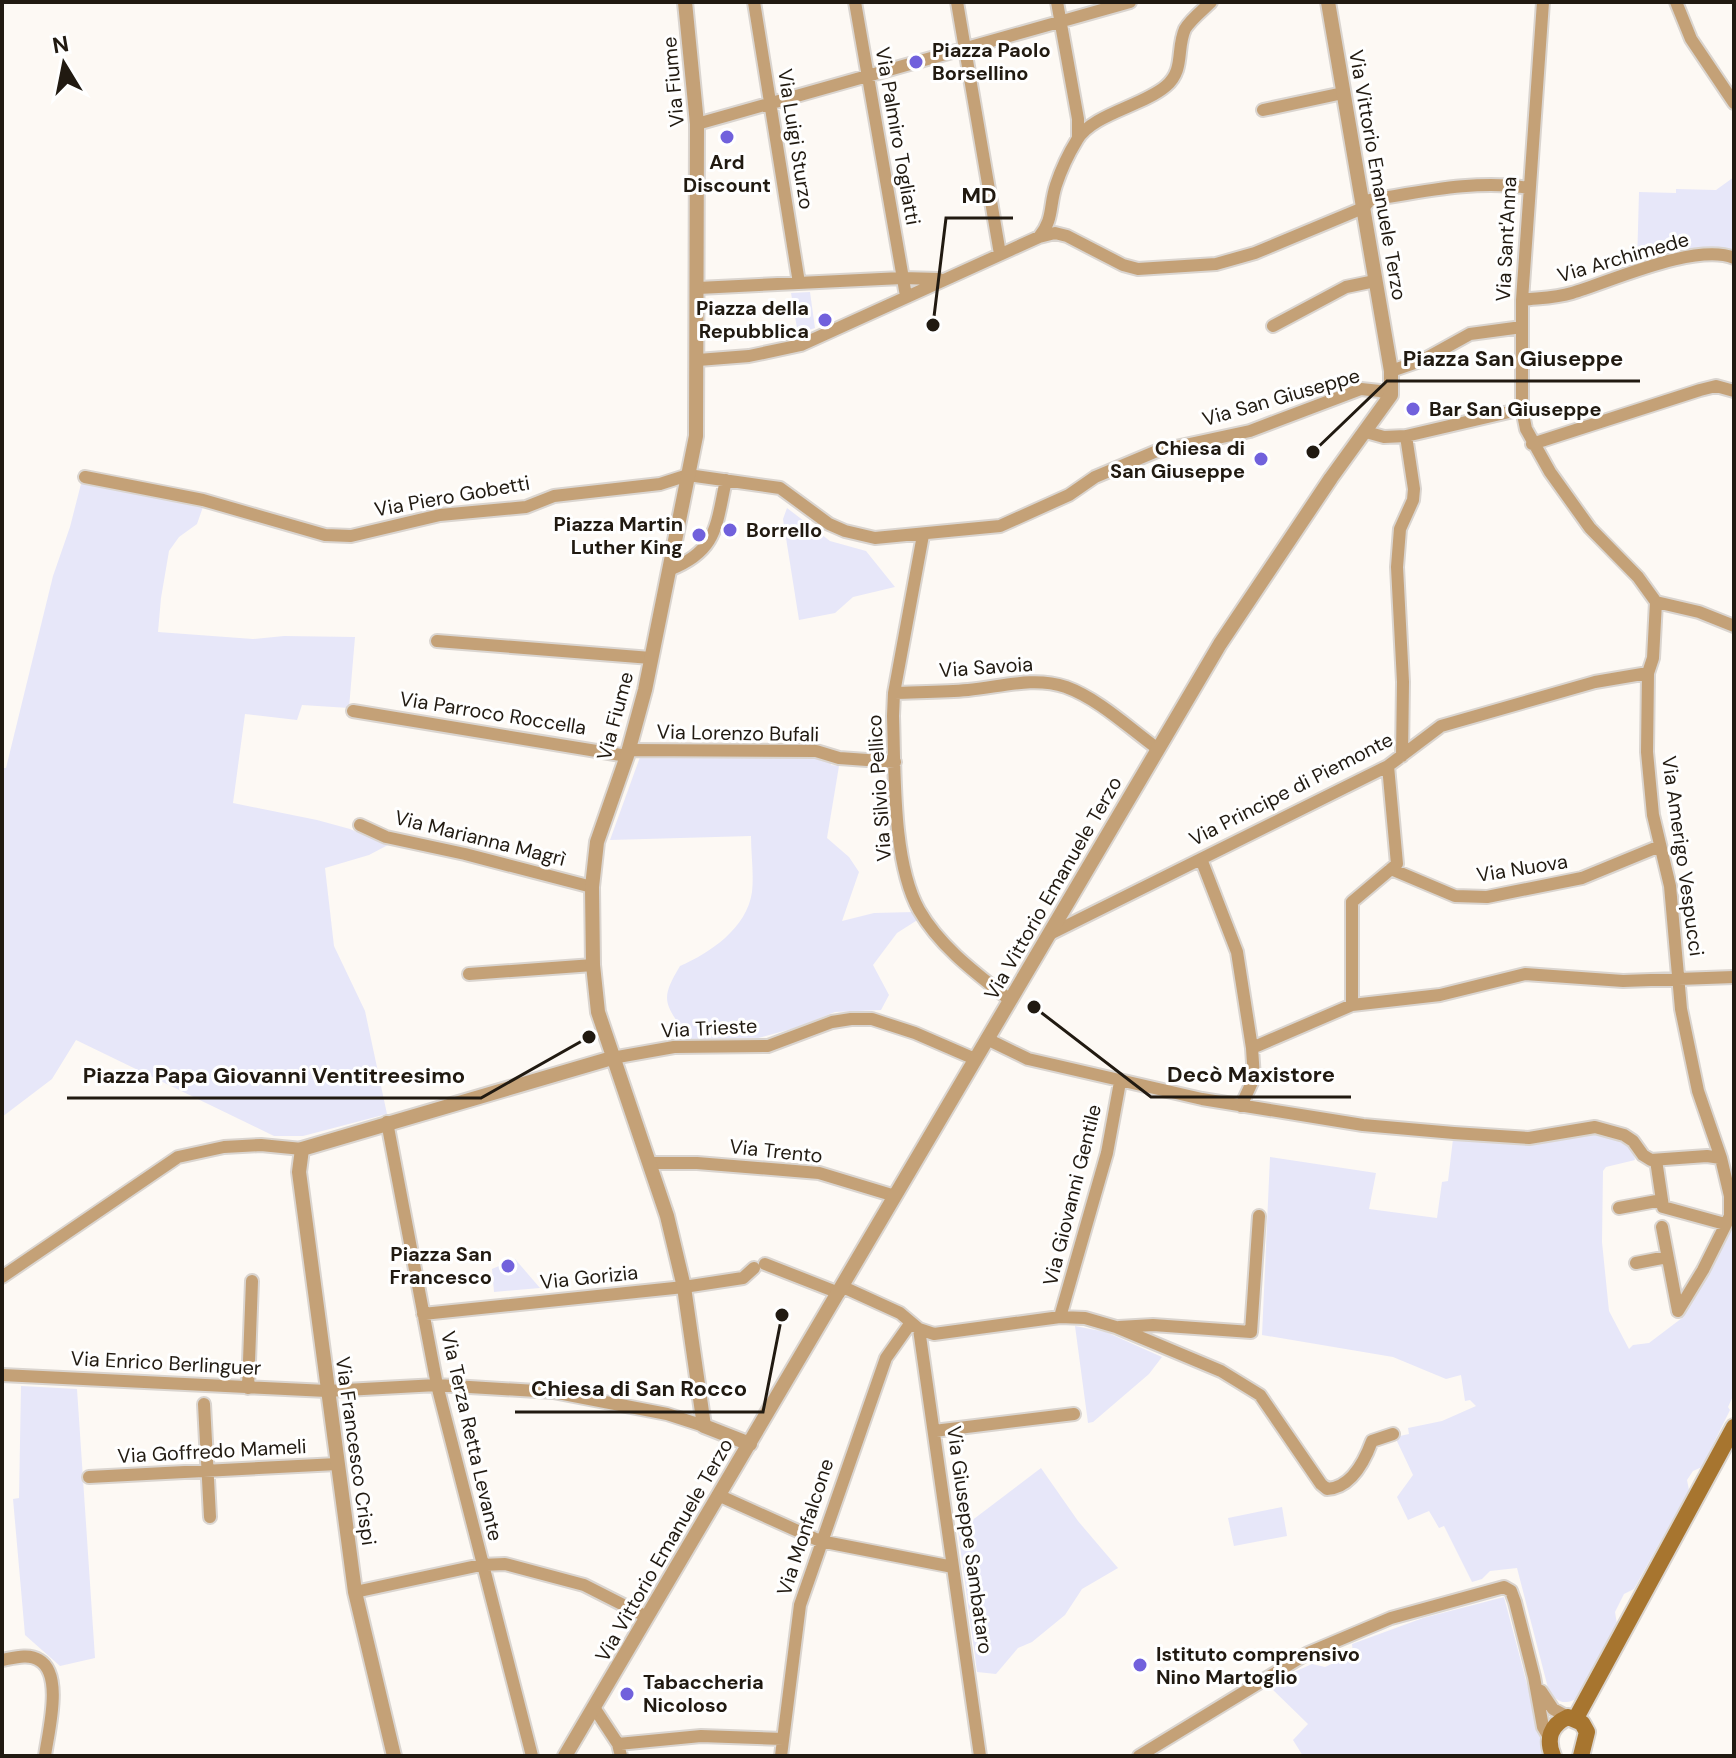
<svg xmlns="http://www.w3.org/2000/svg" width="1736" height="1758" viewBox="0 0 1736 1758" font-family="'DM Sans',sans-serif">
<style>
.green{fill:#e7e7f9}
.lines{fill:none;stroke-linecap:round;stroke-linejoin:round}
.minor-casing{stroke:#dad5d0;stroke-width:16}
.tertiary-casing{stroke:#dad5d0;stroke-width:18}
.secondary-casing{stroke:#dad5d0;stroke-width:20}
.minor{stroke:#c4a177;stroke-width:12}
.tertiary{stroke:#c4a177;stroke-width:14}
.secondary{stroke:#a7752f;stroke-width:16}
.poi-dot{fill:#7161dc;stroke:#fff;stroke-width:3}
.labels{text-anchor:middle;stroke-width:6;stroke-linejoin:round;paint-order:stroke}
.poi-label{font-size:20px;font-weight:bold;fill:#211a11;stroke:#fff;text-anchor:start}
.street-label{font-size:20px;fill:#211a11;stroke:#fff}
.leader{fill:none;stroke:#211a11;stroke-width:3}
.callout-dot{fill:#211a11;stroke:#fff;stroke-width:3}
.callout-label{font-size:22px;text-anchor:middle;font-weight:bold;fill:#211a11;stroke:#fff;stroke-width:6;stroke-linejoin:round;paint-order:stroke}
</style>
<rect width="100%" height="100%" fill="#fdf9f4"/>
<path class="green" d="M 1734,177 L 1734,251 L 1718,247 L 1637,265 L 1639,192 L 1676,193 L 1676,189 L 1716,190 Z
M 810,292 L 815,328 L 798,334 L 791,293 Z
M 82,480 L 204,504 L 197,524 L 179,537 L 169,551 L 161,598 L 158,632 L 253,639 L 284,636 L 355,637 L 349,708 L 302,705 L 297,720 L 245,714 L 233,803 L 317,820 L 350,829 L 388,845 L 369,855 L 325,868 L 334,946 L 365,1011 L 387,1114 L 303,1136 L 274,1136 L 76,1040 L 52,1079 L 2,1117 L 2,768 L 6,768 L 53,576 L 70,527 Z
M 787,508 L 830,541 L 866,551 L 895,587 L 853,597 L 835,613 L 799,620 L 783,519 Z
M 640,757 L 820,757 L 832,761 L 831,765 L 839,766 L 827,838 L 849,857 L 859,872 L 842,921 L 874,913 L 914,912 L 919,919 L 897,933 L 873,965 L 889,995 L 881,1010 L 835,1012 L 795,1028 L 758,1038 L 687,1039 C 668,1003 657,1004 680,966 C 710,953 747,928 752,892 C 754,874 751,854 751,836 L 610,840 Z
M 1585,1133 L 1612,1133 L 1633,1148 L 1635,1160 L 1606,1167 L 1603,1171 L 1602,1242 L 1609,1311 L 1629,1349 L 1633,1345 L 1649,1343 L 1682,1318 L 1730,1229 L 1734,1228 L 1734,1394 L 1728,1407 L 1730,1410 L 1702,1467 L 1693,1471 L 1687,1480 L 1689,1490 L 1634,1589 L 1624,1594 L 1615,1612 L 1617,1624 L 1589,1676 L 1583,1695 C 1567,1705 1558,1706 1548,1688 L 1517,1568 L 1490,1571 L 1482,1579 L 1472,1582 L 1444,1526 L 1439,1528 L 1429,1511 L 1408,1520 L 1397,1497 L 1413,1475 L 1395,1437 L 1409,1434 L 1408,1428 L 1442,1421 L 1476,1406 L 1470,1400 L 1465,1401 L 1461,1375 L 1446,1379 L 1393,1357 L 1262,1335 L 1270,1157 L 1376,1173 L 1369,1209 L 1437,1218 L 1442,1182 L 1448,1181 L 1453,1139 L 1529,1141 Z
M 515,1259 L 540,1288 L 494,1292 L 492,1269 Z
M 1075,1326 L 1106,1332 L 1162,1357 L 1149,1374 L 1093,1422 L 1088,1423 Z
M 21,1386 L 77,1389 L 95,1658 L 60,1666 L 25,1635 L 13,1499 L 19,1498 Z
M 1041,1468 L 1078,1521 L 1118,1568 L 1082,1589 L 1065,1615 L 1032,1642 L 1018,1648 L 996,1674 L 977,1672 L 958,1531 Z
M 1282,1507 L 1287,1536 L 1234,1546 L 1228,1518 Z
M 1504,1597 L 1546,1756 L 1303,1756 L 1293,1740 L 1308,1724 L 1267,1684 L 1312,1664 L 1325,1667 L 1353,1654 L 1352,1644 L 1423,1618 Z"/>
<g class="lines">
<g class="minor-casing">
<path id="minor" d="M 754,2 L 799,283
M 855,2 L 906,296
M 957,2 L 1000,254
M 1057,2 L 1078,119 L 1078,137
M 1543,2 L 1522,300 L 1522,409 L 1526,429 L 1550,472 L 1590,528 L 1638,577 L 1656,602 L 1653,658 L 1648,673 L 1647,752 L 1653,815 L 1670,886 L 1681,1009 L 1698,1091 L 1721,1158 L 1730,1196 L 1730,1216 L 1703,1270 L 1678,1311
M 1676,2 L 1691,39 L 1734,103
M 1263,110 L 1343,93
M 697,124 L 1130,2
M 1039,237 C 1054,219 1049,206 1056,185 C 1061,170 1069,153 1077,140 C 1092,114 1143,106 1166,86 C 1185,70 1176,49 1185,29 C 1191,19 1203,10 1211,2
M 698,288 L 902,278 L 939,279
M 1522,300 C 1538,298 1556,298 1572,293 C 1610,282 1696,242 1734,258
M 1273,326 L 1346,287 L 1375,281
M 698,360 L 749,356 L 801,345 L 1039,237 L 1055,233 L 1067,236 L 1123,265 L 1138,269 L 1216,264 L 1255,253 L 1363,208 L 1370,200 C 1421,192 1477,179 1529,188
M 1391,371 L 1423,360 L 1470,334 L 1522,327
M 1366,432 L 1384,437 L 1406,436 L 1522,409
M 1532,444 L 1700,390 L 1716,386 L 1734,391
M 85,477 L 203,500 L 325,535 L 351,536 L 440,515 L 526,507 L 554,496 L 660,484 L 688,475 L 780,488 L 829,524 L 845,531 L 875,538 L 1000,526 L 1069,495 L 1095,477 L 1157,451 L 1250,431 L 1361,389 L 1380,391 L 1391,395
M 923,535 L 894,693 L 893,716 C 895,771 892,862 919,910 C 940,947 977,974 1010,1000
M 669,570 C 718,551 716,525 726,480
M 1656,602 L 1699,612 L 1734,626
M 437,641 L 651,658
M 894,693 C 919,692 944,692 968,690 C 1001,687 1033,676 1066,687 C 1099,699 1129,728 1158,749
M 353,711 L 627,756
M 628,750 L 816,751 L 839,758 L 895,762
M 1402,756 L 1403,682 L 1397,567 L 1400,529 L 1413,500 L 1414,489 L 1406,436
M 360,825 L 386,837 L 465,854 L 592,887
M 1201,859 L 1237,952 L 1252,1048 L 1254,1078 L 1241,1106
M 1391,869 L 1455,896 L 1487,897 L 1582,878 L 1660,846
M 1050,934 L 1388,766 L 1441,726 L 1595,682 L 1648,673
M 469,974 L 593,965
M 1352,1005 L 1352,902 L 1397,864 L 1388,766
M 987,1039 L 1028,1059 L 1202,1099 L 1363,1125 L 1454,1133 L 1529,1138 L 1595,1127 L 1624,1135 L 1633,1141 L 1643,1155 L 1651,1160 L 1707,1156 L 1721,1158
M 1252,1048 L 1352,1005 L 1440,995 L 1525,974 L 1623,981 L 1734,977
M 612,1058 L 674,1047 L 768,1046 L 832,1022 L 851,1019 L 872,1019 L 915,1033 L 975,1059
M 387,1122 L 437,1385 L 532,1756
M 1656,1160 L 1663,1207 L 1725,1224
M 649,1163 L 697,1163 L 819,1173 L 895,1196
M 1619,1208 L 1662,1200
M 1662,1227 L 1678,1311
M 1636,1263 L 1667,1257
M 765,1264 L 839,1293
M 2,1277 L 178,1157 L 224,1147 L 261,1145 L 302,1149
M 843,1287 L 900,1313 L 919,1329 L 934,1334 L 1060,1317 L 1085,1318 L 1116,1327 L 1221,1371 L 1260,1395 L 1321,1484 L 1327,1489 C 1351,1488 1365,1460 1372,1441 L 1393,1434
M 423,1314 L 684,1287 L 743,1278 L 754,1268
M 1060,1317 L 1107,1153 L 1120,1082
M 1119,1327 L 1153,1325 L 1251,1332 L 1259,1216
M 919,1329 L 980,1756
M 2,1375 L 327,1391 L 437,1385 L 553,1392 L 667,1414 L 704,1426
M 248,1388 L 252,1281
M 204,1404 L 210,1517
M 934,1431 L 1074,1414
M 89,1477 L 337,1464
M 718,1495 L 820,1541 L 953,1567
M 355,1592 L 481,1565 L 505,1564 L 584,1585 L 647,1617
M 2,1660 C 13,1658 29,1653 39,1660 C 64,1674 48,1732 45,1756
M 1541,1691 L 1553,1709 L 1568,1717
M 595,1709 L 618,1744 L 621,1756
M 618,1744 L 701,1736 L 783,1739
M 781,1756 L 800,1605 L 886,1358 L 910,1324
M 1139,1756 L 1308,1653 L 1391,1618 L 1504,1587 L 1511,1591 L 1515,1602 L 1534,1677 L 1543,1727 L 1549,1737"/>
</g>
<g class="tertiary-casing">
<path id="tertiary" d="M 685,2 L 697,124 L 696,436 L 645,690 L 627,756 L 597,842 L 592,887 L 593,965 L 598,1012 L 667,1216 L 684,1287 L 704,1426 L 750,1444
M 394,1756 L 355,1592 L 299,1172 L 302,1149 L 612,1058
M 565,1756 L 1220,644 L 1331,478 L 1391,395 L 1391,371 L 1328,2"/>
</g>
<g class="secondary-casing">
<path id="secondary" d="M 1576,1718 L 1734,1427
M 1553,1756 C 1546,1739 1550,1725 1568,1717 L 1582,1723 L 1587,1732 L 1581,1756"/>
</g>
<use href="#minor" class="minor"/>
<use href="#tertiary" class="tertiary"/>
<use href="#secondary" class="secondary"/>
</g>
<g class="poi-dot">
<circle cx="916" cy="62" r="8"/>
<circle cx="727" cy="137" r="8"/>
<circle cx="825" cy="320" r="8"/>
<circle cx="1413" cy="409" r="8"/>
<circle cx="1261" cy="459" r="8"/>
<circle cx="730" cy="530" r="8"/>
<circle cx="699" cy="535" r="8"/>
<circle cx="508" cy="1266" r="8"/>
<circle cx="1140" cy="1665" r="8"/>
<circle cx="627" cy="1694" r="8"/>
</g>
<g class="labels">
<g class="poi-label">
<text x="932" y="57">Piazza Paolo<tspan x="932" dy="23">Borsellino</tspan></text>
<text x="727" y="169" text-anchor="middle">Ard<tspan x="727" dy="23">Discount</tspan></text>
<text x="809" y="315" text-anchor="end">Piazza della<tspan x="809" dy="23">Repubblica</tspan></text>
<text x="1429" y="416">Bar San Giuseppe</text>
<text x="1245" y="455" text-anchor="end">Chiesa di<tspan x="1245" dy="23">San Giuseppe</tspan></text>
<text x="683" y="531" text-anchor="end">Piazza Martin<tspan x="683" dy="23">Luther King</tspan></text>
<text x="746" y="537">Borrello</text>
<text x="492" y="1261" text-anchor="end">Piazza San<tspan x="492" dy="23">Francesco</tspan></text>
<text x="1156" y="1661">Istituto comprensivo<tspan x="1156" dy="23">Nino Martoglio</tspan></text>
<text x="643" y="1689">Tabaccheria<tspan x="643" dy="23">Nicoloso</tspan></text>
</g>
<g class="street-label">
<text transform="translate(673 82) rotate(-95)" y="7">Via Fiume</text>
<text transform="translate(898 136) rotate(80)" y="7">Via Palmiro Togliatti</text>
<text transform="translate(796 139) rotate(81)" y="7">Via Luigi Sturzo</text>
<text transform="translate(1378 175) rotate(80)" y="7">Via Vittorio Emanuele Terzo</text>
<text transform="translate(1506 239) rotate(-87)" y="7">Via Sant'Anna</text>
<text transform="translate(1623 257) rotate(-16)" y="7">Via Archimede</text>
<text transform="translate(1281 397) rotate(-16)" y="7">Via San Giuseppe</text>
<text transform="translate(452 496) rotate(-10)" y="7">Via Piero Gobetti</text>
<text transform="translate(986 667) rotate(-4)" y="7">Via Savoia</text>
<text transform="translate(493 713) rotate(9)" y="7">Via Parroco Roccella</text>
<text transform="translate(615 716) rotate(-75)" y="7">Via Fiume</text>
<text transform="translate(738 733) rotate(1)" y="7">Via Lorenzo Bufali</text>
<text transform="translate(879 788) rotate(-94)" y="7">Via Silvio Pellico</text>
<text transform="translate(1291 789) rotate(-27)" y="7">Via Principe di Piemonte</text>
<text transform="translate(480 838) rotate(14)" y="7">Via Marianna Magrì</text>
<text transform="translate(1683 856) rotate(82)" y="7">Via Amerigo Vespucci</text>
<text transform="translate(1522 868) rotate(-9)" y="7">Via Nuova</text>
<text transform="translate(1053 888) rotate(-60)" y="7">Via Vittorio Emanuele Terzo</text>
<text transform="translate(709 1028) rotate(-3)" y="7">Via Trieste</text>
<text transform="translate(776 1151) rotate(6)" y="7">Via Trento</text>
<text transform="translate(1072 1195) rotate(-76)" y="7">Via Giovanni Gentile</text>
<text transform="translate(589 1277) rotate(-6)" y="7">Via Gorizia</text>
<text transform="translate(166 1363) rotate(3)" y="7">Via Enrico Berlinguer</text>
<text transform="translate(472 1436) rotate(77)" y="7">Via Terza Retta Levante</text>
<text transform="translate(212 1451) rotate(-3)" y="7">Via Goffredo Mameli</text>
<text transform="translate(356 1451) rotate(82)" y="7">Via Francesco Crispi</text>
<text transform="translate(805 1527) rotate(-72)" y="7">Via Monfalcone</text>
<text transform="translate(970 1540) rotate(82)" y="7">Via Giuseppe Sambataro</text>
<text transform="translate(664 1550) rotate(-60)" y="7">Via Vittorio Emanuele Terzo</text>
</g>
</g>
<path class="leader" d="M933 325L946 218H1013M1313 452L1387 381H1640M1034 1007L1151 1097H1351M589 1037L481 1098H67M782 1315L763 1412H515"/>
<g class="callout-dot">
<circle cx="933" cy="325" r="8"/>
<circle cx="1313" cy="452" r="8"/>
<circle cx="1034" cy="1007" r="8"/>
<circle cx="589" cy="1037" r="8"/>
<circle cx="782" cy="1315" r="8"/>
</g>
<g class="callout-label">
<text x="979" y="203">MD</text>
<text x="1513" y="366">Piazza San Giuseppe</text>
<text x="1251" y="1082">Decò Maxistore</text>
<text x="274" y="1083">Piazza Papa Giovanni Ventitreesimo</text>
<text x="639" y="1396">Chiesa di San Rocco</text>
</g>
<rect width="1736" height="1758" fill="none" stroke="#211a11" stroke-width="8"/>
<g transform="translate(64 64) rotate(350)" stroke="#ffffff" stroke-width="6" paint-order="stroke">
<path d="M0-6L14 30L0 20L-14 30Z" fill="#211a11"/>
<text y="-12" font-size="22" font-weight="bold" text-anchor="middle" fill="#211a11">N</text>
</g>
</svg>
